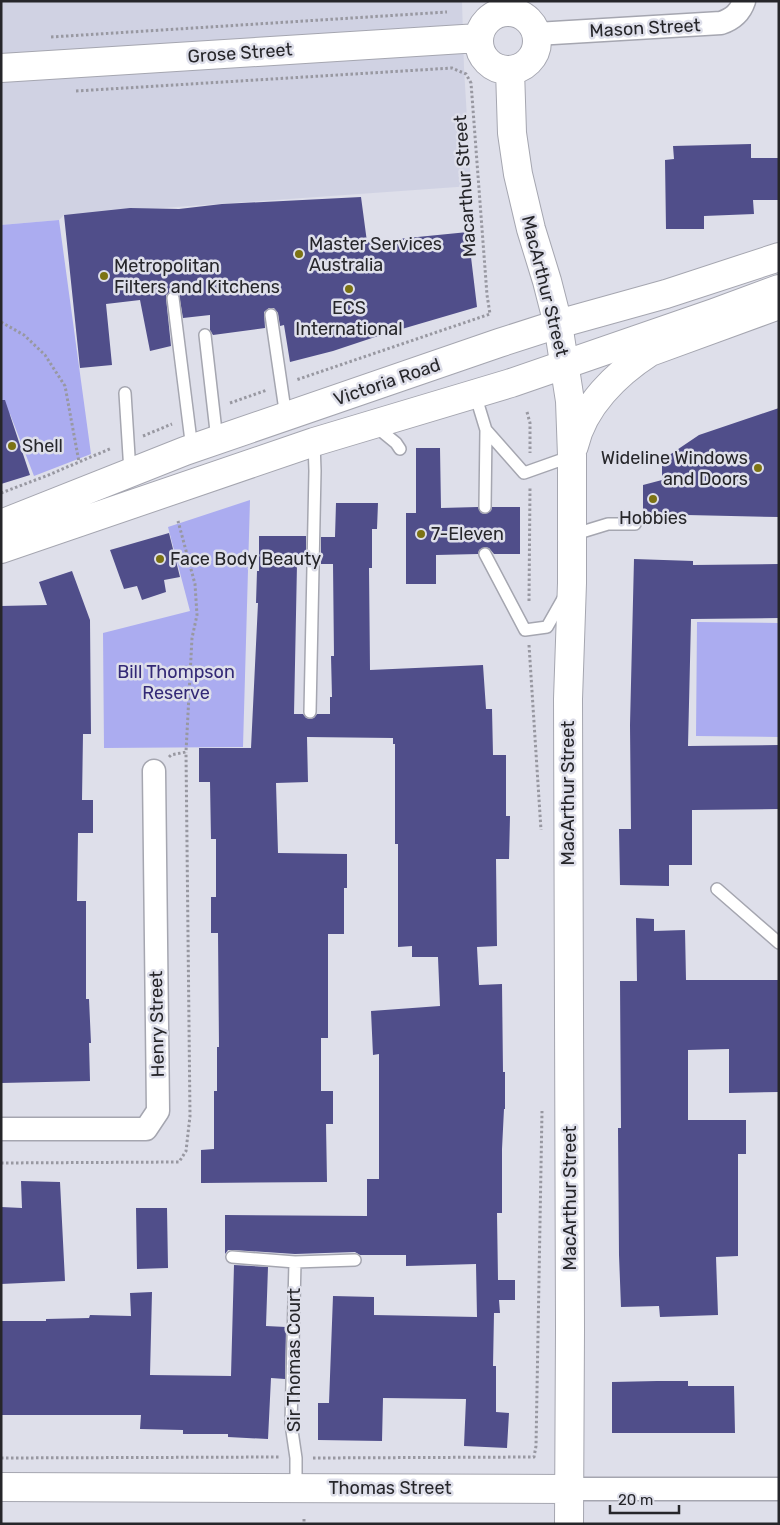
<svg xmlns="http://www.w3.org/2000/svg" width="780" height="1525" viewBox="0 0 780 1525" font-family="Rubik,sans-serif">
<style>
.built{fill:#d0d2e3}
.green{fill:#abacf0}
.building{fill:#504e8a}
.lines{fill:none;stroke-linecap:round;stroke-linejoin:round}
.lane-casing{stroke:#a5a6b0;stroke-width:14}
.street-casing{stroke:#a5a6b0;stroke-width:25}
.secondary-casing{stroke:#a5a6b0;stroke-width:30}
.primary-casing{stroke:#a5a6b0;stroke-width:30}
.path{stroke:#9898a1;stroke-width:3;stroke-dasharray:2.5 2.5;stroke-linecap:butt}
.lane{stroke:#fff;stroke-width:11}
.street{stroke:#fff;stroke-width:22}
.secondary{stroke:#fff;stroke-width:28}
.primary{stroke:#fff;stroke-width:28}
.poi-dot{fill:#7c7314;stroke:#dedfea;stroke-width:2}
.labels{text-anchor:middle;stroke-width:5;stroke-linejoin:round;paint-order:stroke}
.street-label{font-size:18px;fill:#26262a;stroke:#dedfea}
.poi-label{font-size:18px;fill:#26262a;stroke:#dedfea;text-anchor:start}
.park-label{font-size:18px;fill:#332976;stroke:#dedfea}
</style>
<rect width="100%" height="100%" fill="#dedfea"/>
<path class="built" d="M 1,1 L 462,1 L 464,68 L 471,186 L 64,215 L 59,220 L 1,225 Z"/>
<path class="green" d="M 59,220 L 91,454 L 34,476 L 10,414 L 1,415 L 1,225 Z
M 250,500 L 243,747 L 104,748 L 103,633 L 190,611 L 168,527 Z
M 697,622 L 779,623 L 779,737 L 696,736 Z"/>
<path class="building" d="M 751,144 L 751,158 L 779,158 L 779,200 L 753,200 L 754,214 L 704,216 L 704,229 L 666,229 L 665,160 L 674,159 L 673,146 Z
M 361,197 L 367,242 L 468,232 L 477,307 L 378,336 L 333,351 L 290,362 L 284,325 L 280,326 L 278,313 L 274,308 L 269,308 L 264,312 L 265,328 L 213,335 L 210,330 L 210,315 L 183,318 L 179,294 L 172,291 L 166,295 L 166,298 L 171,346 L 150,351 L 140,300 L 106,304 L 112,365 L 80,368 L 64,215 L 130,208 L 179,209 L 222,204 Z
M 1,400 L 5,400 L 30,475 L 1,484 Z
M 779,408 L 779,517 L 643,514 L 643,485 L 662,480 L 662,460 L 699,435 Z
M 416,448 L 440,448 L 441,508 L 478,507 L 481,513 L 485,514 L 491,511 L 492,507 L 520,507 L 520,554 L 494,554 L 489,548 L 485,547 L 479,550 L 478,554 L 436,555 L 436,584 L 406,584 L 406,513 L 416,513 Z
M 336,503 L 378,503 L 377,529 L 372,529 L 372,568 L 369,568 L 370,670 L 483,665 L 486,709 L 492,709 L 493,755 L 506,755 L 506,816 L 510,816 L 509,859 L 496,859 L 497,946 L 477,947 L 479,985 L 502,984 L 503,1072 L 505,1072 L 505,1109 L 504,1109 L 502,1149 L 502,1213 L 497,1213 L 498,1280 L 515,1280 L 515,1300 L 499,1300 L 500,1313 L 494,1313 L 493,1366 L 496,1366 L 496,1412 L 509,1413 L 507,1448 L 464,1446 L 466,1399 L 383,1398 L 382,1441 L 318,1440 L 318,1403 L 329,1403 L 333,1296 L 374,1297 L 374,1315 L 477,1317 L 476,1264 L 406,1266 L 406,1255 L 360,1255 L 355,1252 L 295,1254 L 233,1250 L 228,1250 L 225,1254 L 225,1215 L 367,1216 L 367,1179 L 379,1179 L 379,1054 L 373,1055 L 371,1011 L 440,1006 L 438,957 L 412,957 L 412,946 L 398,947 L 398,844 L 395,844 L 395,744 L 393,744 L 393,738 L 307,737 L 308,782 L 276,783 L 278,853 L 347,854 L 347,888 L 344,888 L 344,934 L 328,934 L 328,1038 L 321,1038 L 321,1091 L 333,1091 L 333,1124 L 326,1124 L 327,1182 L 201,1183 L 201,1150 L 214,1149 L 214,1091 L 217,1091 L 217,1047 L 219,1047 L 218,933 L 211,933 L 211,897 L 216,897 L 216,839 L 211,839 L 210,782 L 199,782 L 199,748 L 251,748 L 258,603 L 256,603 L 257,571 L 259,571 L 259,536 L 306,536 L 306,564 L 297,564 L 294,714 L 303,714 L 306,718 L 310,719 L 314,718 L 317,714 L 330,714 L 330,697 L 332,697 L 331,656 L 334,656 L 333,564 L 321,564 L 321,537 L 335,537 Z
M 169,533 L 180,577 L 164,580 L 166,592 L 142,600 L 137,586 L 124,589 L 110,550 Z
M 634,559 L 693,561 L 693,565 L 779,564 L 779,618 L 691,619 L 688,746 L 779,745 L 779,809 L 692,810 L 692,865 L 669,865 L 669,886 L 620,885 L 619,829 L 631,829 L 630,725 Z
M 72,571 L 90,620 L 91,734 L 83,734 L 82,800 L 93,800 L 93,833 L 78,833 L 77,901 L 86,901 L 86,999 L 89,999 L 91,1043 L 89,1043 L 90,1081 L 1,1083 L 1,606 L 47,605 L 39,582 Z
M 636,918 L 654,919 L 654,931 L 685,930 L 686,980 L 779,980 L 779,1092 L 729,1093 L 729,1049 L 688,1050 L 688,1120 L 746,1120 L 746,1154 L 738,1154 L 738,1256 L 716,1257 L 718,1315 L 660,1317 L 659,1306 L 621,1307 L 619,1255 L 618,1128 L 621,1128 L 620,981 L 637,981 Z
M 21,1181 L 60,1182 L 65,1281 L 1,1284 L 1,1207 L 22,1208 Z
M 136,1208 L 167,1208 L 168,1268 L 137,1269 Z
M 234,1265 L 268,1267 L 266,1326 L 286,1327 L 285,1379 L 271,1378 L 268,1439 L 228,1437 L 228,1434 L 183,1434 L 183,1430 L 140,1429 L 141,1415 L 1,1415 L 1,1321 L 46,1321 L 46,1319 L 89,1318 L 90,1315 L 131,1316 L 130,1293 L 152,1292 L 150,1375 L 231,1376 Z
M 657,1381 L 688,1381 L 688,1386 L 734,1386 L 735,1433 L 612,1433 L 612,1382 Z"/>
<g class="lines">
<g class="lane-casing">
<path id="lane" d="M 173,298 L 192,449
M 271,315 L 286,417
M 205,335 L 217,440
M 125,393 L 130,472
M 475,394 L 486,430 L 524,473 L 572,456
M 374,425 L 396,443 L 400,449
M 485,507 L 486,430
M 572,535 L 608,524 L 635,524
M 485,554 L 525,630 L 547,627 L 564,597
M 310,712 L 315,471 L 314,442
M 717,889 L 779,943
M 232,1257 L 295,1262 L 355,1260
M 295,1262 L 291,1424 L 296,1458 L 296,1488"/>
</g>
<g class="street-casing">
<path id="street" d="M 536,34 L 721,23 C 733,19 740,13 744,1
M 1,1129 L 146,1129 L 158,1111 L 154,771
M 569,1489 L 779,1489"/>
</g>
<g class="secondary-casing">
<path id="secondary" d="M479 41a29 29 0 1 1 58 0a29 29 0 1 1-58 0Z
M 1,68 L 479,38
M 510,70 L 512,133 L 518,174 L 531,229 L 547,281 L 558,324 L 570,401 L 572,456 L 572,583 L 568,699 L 570,1329 L 569,1524
M 574,446 C 583,406 616,374 650,352 L 779,305
M 1,1487 L 569,1489"/>
</g>
<g class="primary-casing">
<path id="primary" d="M 1,524 L 185,451 L 499,343 L 558,324 L 666,294 L 779,257
M 1,549 L 314,442 L 511,383 L 714,313 L 779,289"/>
</g>
<path class="path" d="M 51,37 L 447,12
M 76,91 L 452,68 L 466,74 L 471,83 L 487,295 L 490,314 L 296,380
M 1,322 L 24,335 L 45,355 L 65,386 L 79,462
M 230,403 L 267,390
M 527,412 L 530,423 L 530,453
M 143,436 L 172,424
M 1,493 L 46,476 L 112,448
M 529,601 L 530,487
M 529,645 L 541,830
M 169,757 L 171,755 L 186,752 L 192,638 L 197,615 L 195,584 L 178,521
M 1,1163 L 179,1162 L 186,1151 L 190,1116 L 186,752
M 1,1458 L 280,1457
M 313,1458 L 534,1457 L 536,1446 L 542,1111
M 304,1519 L 304,1524"/>
<use href="#lane" class="lane"/>
<use href="#street" class="street"/>
<use href="#secondary" class="secondary"/>
<use href="#primary" class="primary"/>
</g>
<g class="poi-dot">
<circle cx="299" cy="254" r="5"/>
<circle cx="104" cy="276" r="5"/>
<circle cx="349" cy="289" r="5"/>
<circle cx="12" cy="446" r="5"/>
<circle cx="758" cy="468" r="5"/>
<circle cx="653" cy="499" r="5"/>
<circle cx="421" cy="534" r="5"/>
<circle cx="160" cy="559" r="5"/>
</g>
<g class="labels">
<g class="street-label">
<text transform="translate(645 28) rotate(-3)" y="6">Mason Street</text>
<text transform="translate(240 53) rotate(-4)" y="6">Grose Street</text>
<text transform="translate(465 186) rotate(-94)" y="6">Macarthur Street</text>
<text transform="translate(545 286) rotate(76)" y="6">MacArthur Street</text>
<text transform="translate(387 382) rotate(-19)" y="6">Victoria Road</text>
<text transform="translate(568 793) rotate(-90)" y="6">MacArthur Street</text>
<text transform="translate(157 1024) rotate(-91)" y="6">Henry Street</text>
<text transform="translate(570 1198) rotate(-90)" y="6">MacArthur Street</text>
<text transform="translate(294 1360) rotate(-90)" y="6">Sir Thomas Court</text>
<text x="390" y="1494">Thomas Street</text>
</g>
<g class="poi-label">
<text x="309" y="250">Master Services<tspan x="309" dy="21">Australia</tspan></text>
<text x="114" y="272">Metropolitan<tspan x="114" dy="21">Filters and Kitchens</tspan></text>
<text x="349" y="314" text-anchor="middle">ECS<tspan x="349" dy="21">International</tspan></text>
<text x="22" y="452">Shell</text>
<text x="748" y="464" text-anchor="end">Wideline Windows<tspan x="748" dy="21">and Doors</tspan></text>
<text x="653" y="524" text-anchor="middle">Hobbies</text>
<text x="431" y="540">7-Eleven</text>
<text x="170" y="565">Face Body Beauty</text>
</g>
<g class="park-label">
<text x="176" y="678">Bill Thompson<tspan x="176" dy="21">Reserve</tspan></text>
</g>
</g>
<rect width="780" height="1525" fill="none" stroke="#26262a" stroke-width="5"/>
<path d="M610 1505v8h69v-8" fill="none" stroke="#26262a" stroke-width="2.5"/>
<text x="618" y="1505" font-size="15" fill="#26262a" stroke="#dedfea" stroke-width="4" paint-order="stroke">20 m</text>
</svg>
